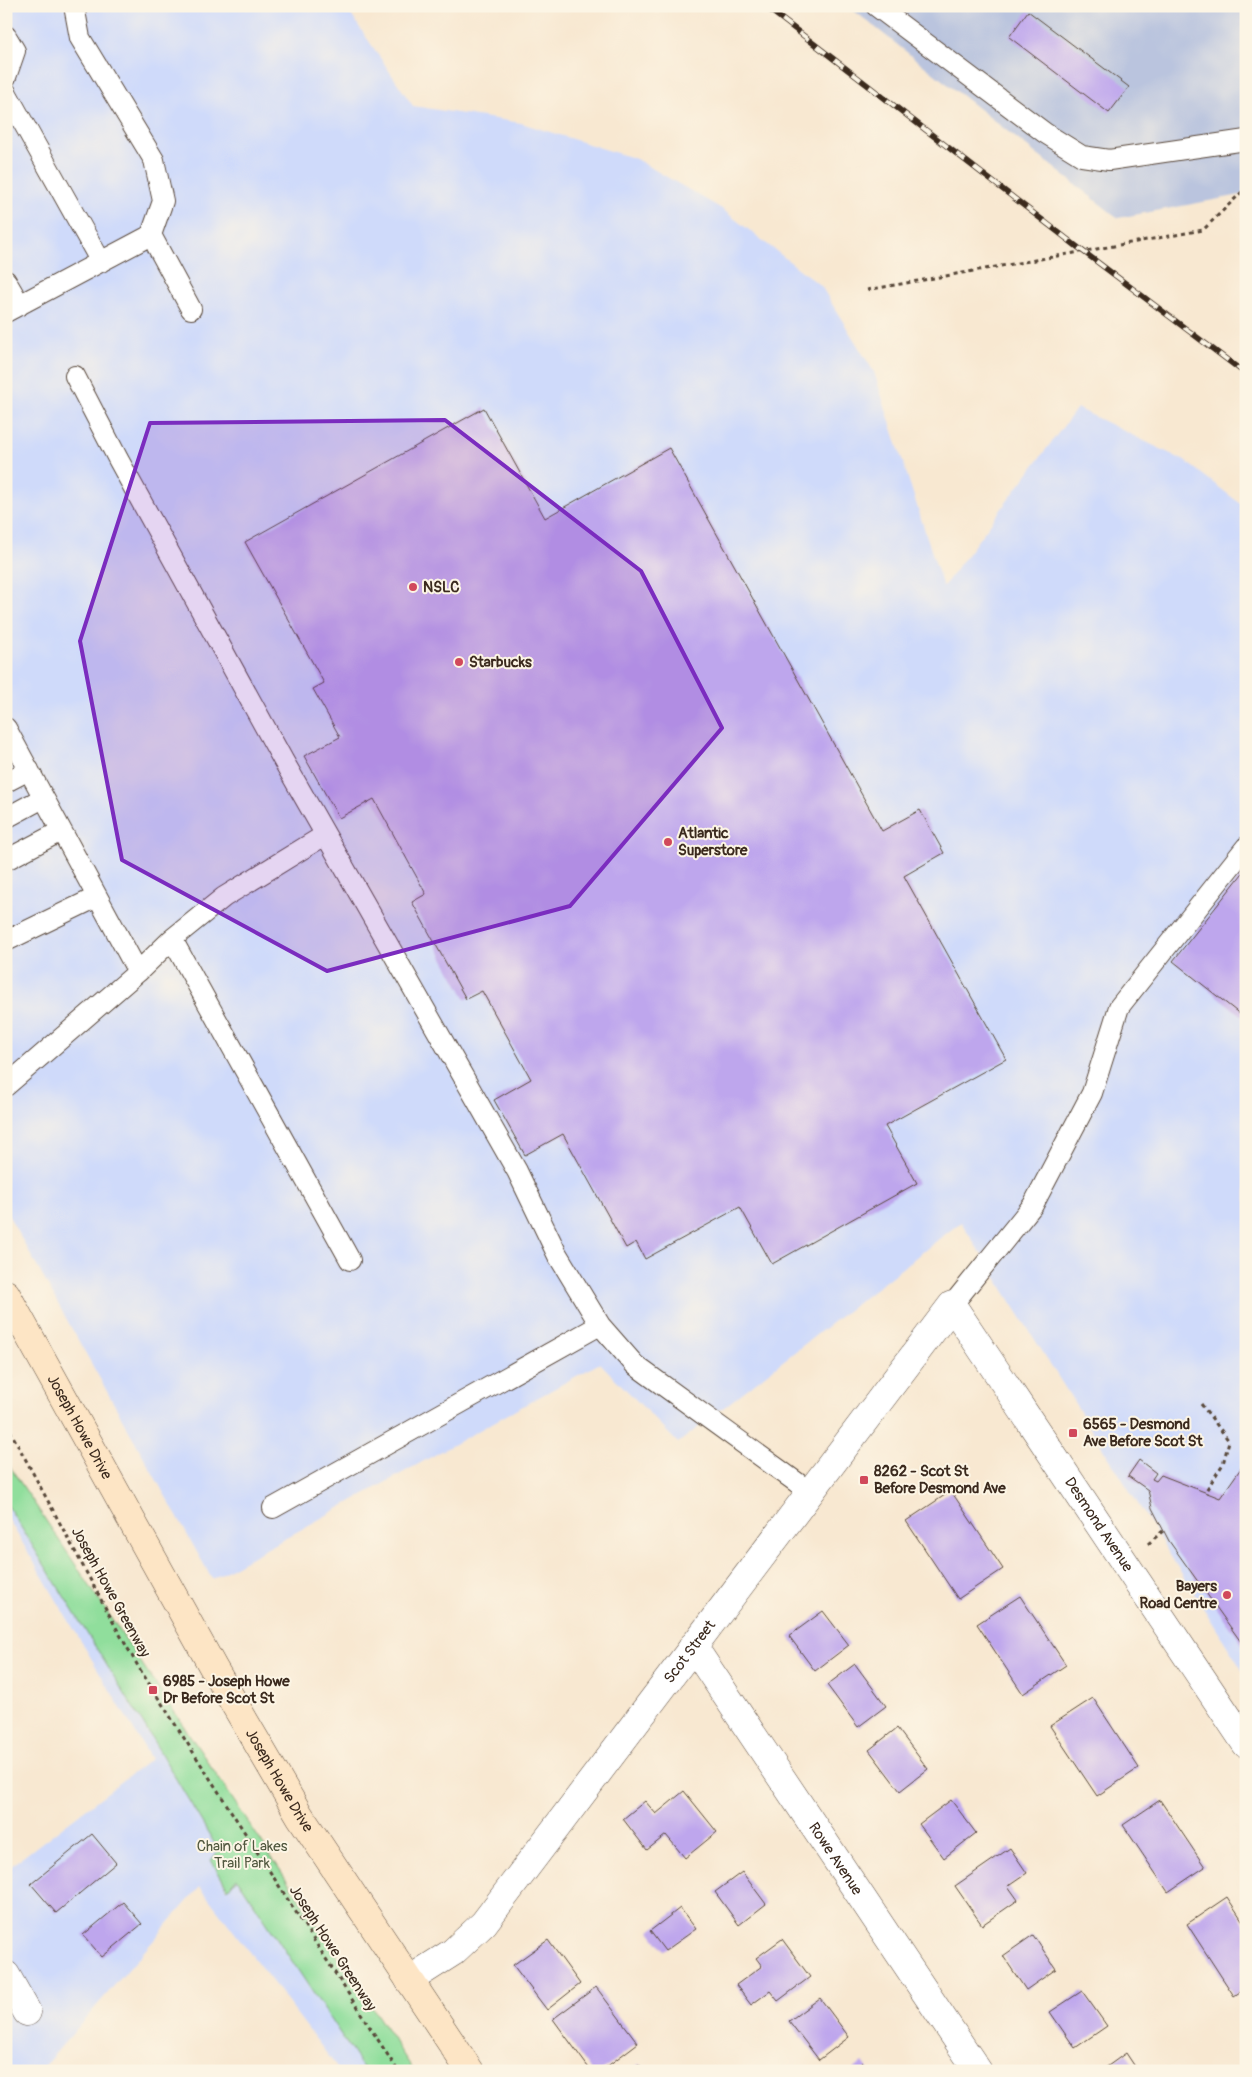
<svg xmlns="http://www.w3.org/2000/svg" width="1252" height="2077" viewBox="0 0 1252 2077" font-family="Pangolin,sans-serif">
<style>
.built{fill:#cfdafa}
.industrial{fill:#bac4de}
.green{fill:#90de9c;stroke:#66845d}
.building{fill:#bea6ed}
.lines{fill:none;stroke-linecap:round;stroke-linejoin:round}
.lane-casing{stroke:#574639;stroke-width:22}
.street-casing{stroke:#574639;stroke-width:29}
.secondary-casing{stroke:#574639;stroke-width:29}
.path{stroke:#574639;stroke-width:3;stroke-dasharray:4 4;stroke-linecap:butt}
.lane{stroke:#fff;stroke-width:20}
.street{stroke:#fff;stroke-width:28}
.secondary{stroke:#fde5c5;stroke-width:28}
.rail-casing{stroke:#3b2a1e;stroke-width:5.5}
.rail{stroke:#fcf5e5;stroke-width:4;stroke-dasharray:11;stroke-linecap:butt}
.marked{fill:#7b2cbf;fill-opacity:0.2;stroke:#7b2cbf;stroke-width:4;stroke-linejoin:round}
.poi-dot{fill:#d1495b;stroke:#fcf5e5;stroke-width:2}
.labels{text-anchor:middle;stroke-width:4;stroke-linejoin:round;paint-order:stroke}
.poi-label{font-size:15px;font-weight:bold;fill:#3b2a1e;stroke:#fcf5e5;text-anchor:start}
.street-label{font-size:15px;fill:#3b2a1e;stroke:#fcf5e5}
.park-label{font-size:15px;fill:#50573e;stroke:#fcf5e5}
</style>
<rect width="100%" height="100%" fill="#fcf5e5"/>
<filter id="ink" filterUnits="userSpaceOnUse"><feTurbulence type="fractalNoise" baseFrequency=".02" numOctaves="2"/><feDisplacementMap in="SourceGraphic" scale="10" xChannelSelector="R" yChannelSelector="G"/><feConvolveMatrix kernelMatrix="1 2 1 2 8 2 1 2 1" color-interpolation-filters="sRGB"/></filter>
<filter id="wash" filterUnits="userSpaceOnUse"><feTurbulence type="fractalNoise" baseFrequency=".0096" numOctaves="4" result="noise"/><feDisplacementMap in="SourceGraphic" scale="20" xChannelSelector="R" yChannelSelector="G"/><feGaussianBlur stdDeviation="1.12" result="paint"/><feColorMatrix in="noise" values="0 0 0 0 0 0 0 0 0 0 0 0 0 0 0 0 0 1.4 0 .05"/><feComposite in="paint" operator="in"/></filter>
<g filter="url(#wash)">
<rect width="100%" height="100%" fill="#f8e8d1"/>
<path class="built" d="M 6,6 L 345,6 L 413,106 L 521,123 L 636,159 L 722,209 L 821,286 L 874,372 L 943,587 L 1077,408 L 1185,461 L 1246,508 L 1246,1676 L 961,1222 L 678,1443 L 600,1363 L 212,1579 L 6,1211 Z
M 6,1503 L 144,1725 L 219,1851 L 211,1860 L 227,1889 L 237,1878 L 365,2071 L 340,2071 L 200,1887 L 40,2071 L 6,2071 L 6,1870 L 151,1759 L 6,1515 Z"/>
<path class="industrial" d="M 848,6 L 1246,6 L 1246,194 L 1118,218 Z"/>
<path class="green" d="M 6,1461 L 358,1986 L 414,2071 L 365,2071 L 237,1878 L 228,1889 L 211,1860 L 219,1851 L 144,1725 L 6,1503 Z"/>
<g id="blocks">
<path class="building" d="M 1028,11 L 1129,87 L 1109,113 L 1009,37 Z
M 484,408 L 545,518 L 669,448 L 882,831 L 920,810 L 944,853 L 904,876 L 1006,1059 L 885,1126 L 917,1183 L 772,1264 L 740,1207 L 645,1259 L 636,1242 L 626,1248 L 563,1134 L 525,1155 L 494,1100 L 531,1079 L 482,991 L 466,999 L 412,902 L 426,894 L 374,799 L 339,818 L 304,756 L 340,737 L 313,689 L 324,683 L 245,542 Z
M 1246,869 L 1246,1019 L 1173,961 Z
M 1139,1460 L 1156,1473 L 1152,1479 L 1156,1481 L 1161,1475 L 1220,1498 L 1246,1461 L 1246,1649 L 1169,1541 L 1152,1508 L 1148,1490 L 1128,1476 Z
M 951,1491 L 1003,1569 L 958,1599 L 906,1521 Z
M 1020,1596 L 1066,1665 L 1023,1694 L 977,1624 Z
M 823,1611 L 849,1645 L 815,1671 L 789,1636 Z
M 855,1664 L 886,1706 L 858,1727 L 827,1685 Z
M 1093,1698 L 1139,1768 L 1097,1796 L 1050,1726 Z
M 897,1728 L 928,1769 L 900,1791 L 869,1750 Z
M 684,1791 L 717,1832 L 685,1858 L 666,1835 L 647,1850 L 623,1819 L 645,1801 L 656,1814 Z
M 951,1800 L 976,1833 L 944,1858 L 919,1824 Z
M 1160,1800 L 1205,1867 L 1168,1892 L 1123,1825 Z
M 92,1834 L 116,1863 L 56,1913 L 31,1884 Z
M 1010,1848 L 1027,1873 L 1008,1886 L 1018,1900 L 982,1925 L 955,1886 Z
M 742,1872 L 766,1904 L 739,1925 L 715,1892 Z
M 1227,1897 L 1246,1926 L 1246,1988 L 1234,1996 L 1187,1924 Z
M 123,1902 L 142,1924 L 102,1957 L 83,1935 Z
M 680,1908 L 696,1929 L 665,1951 L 650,1931 Z
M 1033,1935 L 1056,1969 L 1026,1990 L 1003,1956 Z
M 782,1939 L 810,1977 L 778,2001 L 770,1991 L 751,2005 L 736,1985 L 762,1966 L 756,1958 Z
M 548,1940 L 580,1984 L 547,2010 L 513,1965 Z
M 596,1987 L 638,2043 L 601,2071 L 591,2071 L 553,2019 Z
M 1082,1991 L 1107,2026 L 1075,2048 L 1050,2012 Z
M 820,1998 L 849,2037 L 819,2060 L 789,2021 Z
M 1126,2053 L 1138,2071 L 1101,2071 Z
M 863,2062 L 870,2071 L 852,2071 Z
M 639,2064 L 644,2071 L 630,2071 Z"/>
</g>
</g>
<g filter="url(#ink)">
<use href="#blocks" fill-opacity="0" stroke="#574639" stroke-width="1"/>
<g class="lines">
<g class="lane-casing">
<path id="lane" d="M 74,6 L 80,38 L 154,160 L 163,201 L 151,235
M 876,6 L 1045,133 L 1082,156 L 1109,160 L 1246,140
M 6,36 L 15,51 L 6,77
M 6,92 L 101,262
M 6,281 L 20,305
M 6,312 L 151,235 L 191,309
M 75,376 L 118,459 L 283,760 L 517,1171 L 557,1254 L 600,1325 L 635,1365 L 810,1492
M 6,728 L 138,972
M 6,782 L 29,770
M 6,818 L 43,798
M 6,860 L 61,831
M 172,939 L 350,1260
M 6,941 L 97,897
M 6,1086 L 138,972 L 172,939 L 224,897 L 325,835
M 952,1305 L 1033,1205 L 1092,1093 L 1119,1007 L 1246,847
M 273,1508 L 600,1325"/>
</g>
<g class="street-casing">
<g id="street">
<path id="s1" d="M 693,1646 L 978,2071"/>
<path d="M 6,1975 L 27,2012"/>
<path id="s2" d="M 409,1980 L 453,1952 L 484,1923 L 952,1305 L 1246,1744"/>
</g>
</g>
<g class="secondary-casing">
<g id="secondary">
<path id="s3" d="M 6,1294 L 214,1669 L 300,1816 L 470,2071"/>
</g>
</g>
<path class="path" d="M 867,290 L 1203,230 L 1246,188
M 1201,1404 L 1229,1441 L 1223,1464 L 1205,1492
M 6,1423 L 119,1633 L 139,1668 L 398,2071
M 1148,1544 L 1164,1530"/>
<use href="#lane" class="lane"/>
<use href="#street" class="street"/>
<use href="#secondary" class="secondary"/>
<g class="rail-casing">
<path id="rail" d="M 765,6 L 1084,252 L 1246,374"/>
</g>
<use href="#rail" class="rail"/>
</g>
</g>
<path class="marked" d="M 445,420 L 641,571 L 722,728 L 570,906 L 327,971 L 122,860 L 80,641 L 150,423 Z"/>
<g class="poi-dot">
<circle cx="413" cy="587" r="5"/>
<circle cx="459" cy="662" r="5"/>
<circle cx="668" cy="842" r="5"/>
<rect x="1068" y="1428" width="10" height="10" rx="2.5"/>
<rect x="859" y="1475" width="10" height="10" rx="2.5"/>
<circle cx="1227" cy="1595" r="5"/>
<rect x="148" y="1685" width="10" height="10" rx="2.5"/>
</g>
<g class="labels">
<g class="poi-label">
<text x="423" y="592">NSLC</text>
<text x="469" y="667">Starbucks</text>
<text x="678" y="838">Atlantic<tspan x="678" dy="17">Superstore</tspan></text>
<text x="1083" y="1429">6565 - Desmond<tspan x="1083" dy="17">Ave Before Scot St</tspan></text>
<text x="874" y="1476">8262 - Scot St<tspan x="874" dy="17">Before Desmond Ave</tspan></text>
<text x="1217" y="1591" text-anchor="end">Bayers<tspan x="1217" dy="17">Road Centre</tspan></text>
<text x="163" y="1686">6985 - Joseph Howe<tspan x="163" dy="17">Dr Before Scot St</tspan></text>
</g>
<g class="street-label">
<text dy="5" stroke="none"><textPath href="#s3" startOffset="152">Joseph Howe Drive</textPath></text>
<text dy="5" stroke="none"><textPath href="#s2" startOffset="1134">Desmond Avenue</textPath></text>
<text transform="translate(111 1592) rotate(61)" y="5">Joseph Howe Greenway</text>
<text dy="5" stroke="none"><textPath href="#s2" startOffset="435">Scot Street</textPath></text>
<text dy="5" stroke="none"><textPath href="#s3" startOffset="558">Joseph Howe Drive</textPath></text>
<text dy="5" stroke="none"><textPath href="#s1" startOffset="256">Rowe Avenue</textPath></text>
<text transform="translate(333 1948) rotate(57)" y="5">Joseph Howe Greenway</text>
</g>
<g class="park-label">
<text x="242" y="1851">Chain of Lakes<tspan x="242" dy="17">Trail Park</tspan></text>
</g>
</g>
<rect width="1252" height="2077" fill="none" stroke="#fcf5e5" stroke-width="25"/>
</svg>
